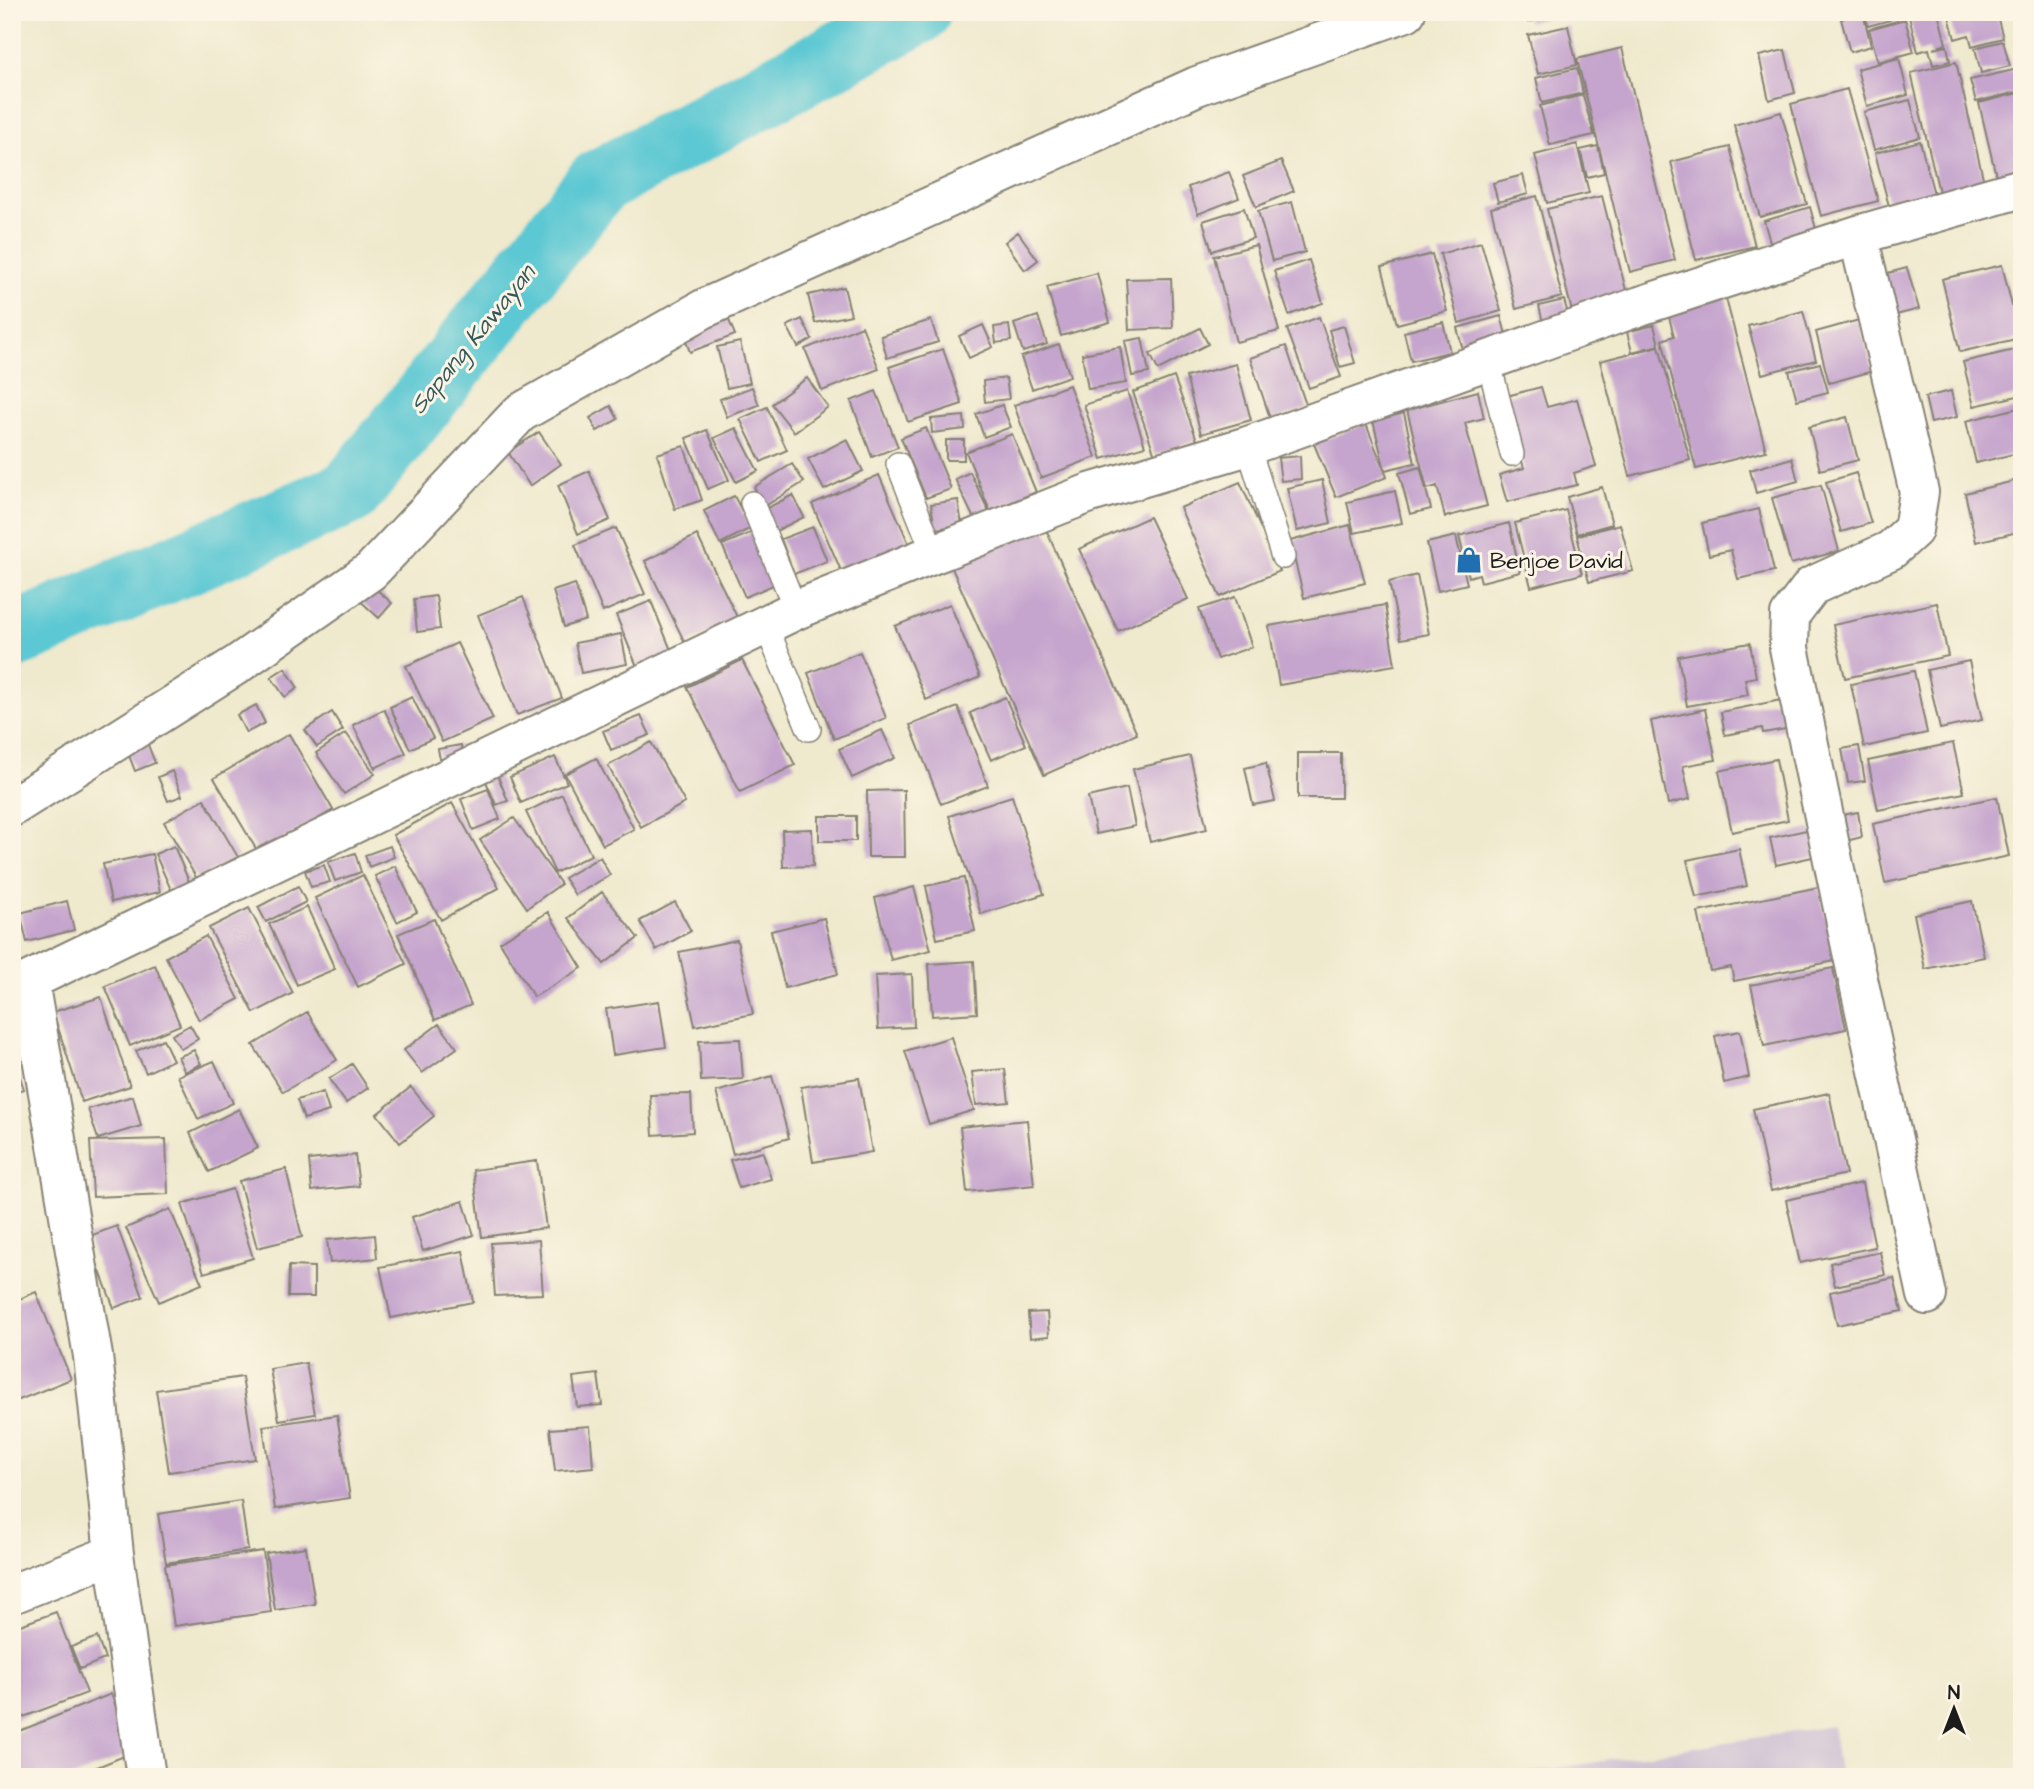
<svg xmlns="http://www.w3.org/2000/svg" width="2034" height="1789" viewBox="0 0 2034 1789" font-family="'Architects Daughter',sans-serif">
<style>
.industrial{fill:#ccbed3}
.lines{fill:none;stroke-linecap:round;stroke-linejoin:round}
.river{stroke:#5bc8d3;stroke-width:66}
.building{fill:#c5a4cd}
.service-casing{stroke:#868274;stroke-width:26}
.minor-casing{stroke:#868274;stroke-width:42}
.service{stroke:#fff;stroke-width:23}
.minor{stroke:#fff;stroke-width:38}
.labels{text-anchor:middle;stroke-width:6;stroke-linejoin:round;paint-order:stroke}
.poi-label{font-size:23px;fill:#1c1c1c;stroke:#fcf5e5;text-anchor:start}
.water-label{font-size:24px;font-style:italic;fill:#32585c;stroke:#fcf5e5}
</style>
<rect width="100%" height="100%" fill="#fcf5e5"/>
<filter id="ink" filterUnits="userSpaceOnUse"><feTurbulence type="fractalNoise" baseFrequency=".0143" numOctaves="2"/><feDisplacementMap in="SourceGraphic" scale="14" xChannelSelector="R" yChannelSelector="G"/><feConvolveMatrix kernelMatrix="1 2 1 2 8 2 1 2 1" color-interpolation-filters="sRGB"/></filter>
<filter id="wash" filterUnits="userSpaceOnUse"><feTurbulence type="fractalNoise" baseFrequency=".00686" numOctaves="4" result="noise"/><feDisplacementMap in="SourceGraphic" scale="28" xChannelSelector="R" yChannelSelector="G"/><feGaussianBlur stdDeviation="1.57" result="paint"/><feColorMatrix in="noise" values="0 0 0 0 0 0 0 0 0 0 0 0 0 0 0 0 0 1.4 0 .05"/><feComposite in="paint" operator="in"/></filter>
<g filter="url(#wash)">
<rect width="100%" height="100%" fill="#efe9cd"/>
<path class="industrial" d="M 1832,1726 L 1840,1777 L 1499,1777 Z"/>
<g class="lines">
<path class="river" d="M 12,637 L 350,492 L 599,182 L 918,12"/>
</g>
<g id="blocks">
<path class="building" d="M 1526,12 L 1568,12 L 1568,13 L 1528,22 Z
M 1865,12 L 1888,12 L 1890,20 L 1868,26 Z
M 1922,12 L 1938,12 L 1946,44 L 1933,49 L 1947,46 L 1950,61 L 1933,65 L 1929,49 L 1918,52 L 1909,16 Z
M 1948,12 L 1996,12 L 2003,38 L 1972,46 L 1969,35 L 1955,39 Z
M 1863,13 L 1871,46 L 1850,52 L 1841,19 Z
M 1905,19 L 1914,52 L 1878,62 L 1869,29 Z
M 1568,26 L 1577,65 L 1538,74 L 1528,35 Z
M 2003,41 L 2010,66 L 1981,73 L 1975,48 Z
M 1622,48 L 1675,260 L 1630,272 L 1577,59 Z
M 1785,50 L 1795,93 L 1769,100 L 1759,56 Z
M 1899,58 L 1908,95 L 1867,106 L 1857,69 Z
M 1956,62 L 1984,182 L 1939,192 L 1911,73 Z
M 1577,68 L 1583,93 L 1542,103 L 1536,78 Z
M 2022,68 L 2022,91 L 1976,102 L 1970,80 Z
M 1847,89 L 1878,201 L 1821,216 L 1791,104 Z
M 2022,92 L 2022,160 L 2019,161 L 2022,175 L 1997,180 L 1979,103 Z
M 1583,95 L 1594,135 L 1550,145 L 1540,106 Z
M 1910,100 L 1920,137 L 1874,150 L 1864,112 Z
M 1781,112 L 1807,204 L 1760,217 L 1734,125 Z
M 1920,141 L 1934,194 L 1889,206 L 1875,153 Z
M 1577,144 L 1589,193 L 1547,203 L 1535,155 Z
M 1598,146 L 1604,173 L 1587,177 L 1580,150 Z
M 1730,147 L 1755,246 L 1696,260 L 1671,162 Z
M 1281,161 L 1294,191 L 1256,207 L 1243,176 Z
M 1229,172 L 1239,198 L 1198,214 L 1188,187 Z
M 1523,175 L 1528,194 L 1498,202 L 1493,183 Z
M 1537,196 L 1562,297 L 1516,309 L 1491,208 Z
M 1602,196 L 1629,302 L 1573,316 L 1547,209 Z
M 1292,202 L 1305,252 L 1272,261 L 1258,211 Z
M 1810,207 L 1819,240 L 1773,253 L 1764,221 Z
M 1244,208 L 1253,238 L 1212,251 L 1203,221 Z
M 1018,232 L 1038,260 L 1025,270 L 1005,242 Z
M 1481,242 L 1501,311 L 1459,323 L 1440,254 Z
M 1256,245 L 1279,331 L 1236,342 L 1214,256 Z
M 1432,254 L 1447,311 L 1397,324 L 1382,267 Z
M 1309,260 L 1323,303 L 1289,315 L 1274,271 Z
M 2002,265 L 2020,338 L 1960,352 L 1942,279 Z
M 1907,268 L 1919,309 L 1896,315 L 1884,274 Z
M 1097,273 L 1110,322 L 1061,336 L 1047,287 Z
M 1171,278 L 1173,328 L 1129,330 L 1126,279 Z
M 844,287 L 851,315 L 815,323 L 808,295 Z
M 1725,295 L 1766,451 L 1696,469 L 1662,340 L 1674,336 L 1669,317 L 1678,314 L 1677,308 Z
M 1564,300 L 1570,321 L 1544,327 L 1539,306 Z
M 1803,311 L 1816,360 L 1762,374 L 1748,326 Z
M 726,313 L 735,335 L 690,352 L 682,330 Z
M 1038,316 L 1047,344 L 1023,352 L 1014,324 Z
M 1501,316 L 1507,338 L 1463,350 L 1457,328 Z
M 1319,317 L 1341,377 L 1309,388 L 1287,329 Z
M 802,319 L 812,339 L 798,347 L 787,326 Z
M 931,320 L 938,342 L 887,358 L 881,336 Z
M 1859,320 L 1873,371 L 1829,383 L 1816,332 Z
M 1443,322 L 1450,352 L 1411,361 L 1404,332 Z
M 983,325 L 993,347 L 969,358 L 959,336 Z
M 1009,325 L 1011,341 L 996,343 L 994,327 Z
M 1654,325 L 1659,345 L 1632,352 L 1627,332 Z
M 862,326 L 879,369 L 822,391 L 805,349 Z
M 1344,326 L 1355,363 L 1340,367 L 1329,330 Z
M 1200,328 L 1208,344 L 1158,370 L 1150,354 Z
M 1142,338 L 1149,373 L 1132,376 L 1125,341 Z
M 740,342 L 750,383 L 727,388 L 717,347 Z
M 1059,344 L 1070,376 L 1032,389 L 1021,357 Z
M 1286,346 L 1307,408 L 1271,421 L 1250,358 Z
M 1659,346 L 1690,460 L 1630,476 L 1600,361 Z
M 1120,347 L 1126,383 L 1088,389 L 1082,354 Z
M 2022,348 L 2022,395 L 1974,406 L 1963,362 Z
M 943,349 L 962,404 L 908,422 L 889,367 Z
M 1820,363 L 1828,392 L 1797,400 L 1789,371 Z
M 1236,364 L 1251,420 L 1201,434 L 1186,377 Z
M 1174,377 L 1197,440 L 1155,455 L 1133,392 Z
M 807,378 L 828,407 L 794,432 L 772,404 Z
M 1006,378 L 1009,399 L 985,402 L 983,381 Z
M 1069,385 L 1096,457 L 1041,478 L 1014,405 Z
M 752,387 L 759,405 L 727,417 L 720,399 Z
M 1541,387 L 1547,407 L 1577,399 L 1596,466 L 1574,473 L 1577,485 L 1507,502 L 1499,475 L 1524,468 L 1503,397 Z
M 876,391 L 898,447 L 872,457 L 851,401 Z
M 1127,391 L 1145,446 L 1102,459 L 1084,405 Z
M 1478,391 L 1484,418 L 1465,423 L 1487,506 L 1445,517 L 1437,486 L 1427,489 L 1407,410 Z
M 1951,391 L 1957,417 L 1931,423 L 1925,397 Z
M 1002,405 L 1011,427 L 984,437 L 976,414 Z
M 611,406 L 618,419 L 597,431 L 590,418 Z
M 767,407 L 787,450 L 761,462 L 740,419 Z
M 2022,407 L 2022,452 L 1976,463 L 1966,421 Z
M 1404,413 L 1415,463 L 1385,470 L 1373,421 Z
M 964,416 L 965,429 L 932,433 L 931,419 Z
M 1847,417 L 1858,460 L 1820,470 L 1809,427 Z
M 1366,424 L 1387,477 L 1336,497 L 1314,444 Z
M 736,428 L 758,471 L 736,482 L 714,438 Z
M 926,428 L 951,489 L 926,498 L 901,438 Z
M 707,430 L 729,480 L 708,489 L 686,438 Z
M 539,432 L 561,464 L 530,486 L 508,452 Z
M 1012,434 L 1036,492 L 990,511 L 966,452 Z
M 847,439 L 863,471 L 824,490 L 808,459 Z
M 946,440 L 964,440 L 964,460 L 946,460 Z
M 684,446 L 702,500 L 675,509 L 657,454 Z
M 1300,456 L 1301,479 L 1281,481 L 1278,458 Z
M 1792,458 L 1798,481 L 1756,493 L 1750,470 Z
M 792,464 L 804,482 L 765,506 L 754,487 Z
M 1420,467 L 1431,509 L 1410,514 L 1399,473 Z
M 589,471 L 610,520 L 578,534 L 558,485 Z
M 970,472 L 990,514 L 975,521 L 955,479 Z
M 1856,473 L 1871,523 L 1841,532 L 1826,482 Z
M 879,475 L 909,544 L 842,573 L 812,504 Z
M 2022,479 L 2022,531 L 1976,542 L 1965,493 Z
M 1322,480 L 1331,523 L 1297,531 L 1287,488 Z
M 1240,482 L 1280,571 L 1220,597 L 1180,508 Z
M 1821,485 L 1839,551 L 1791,564 L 1772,498 Z
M 1602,487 L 1612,524 L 1577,534 L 1567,497 Z
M 1395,491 L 1402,523 L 1354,533 L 1347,502 Z
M 793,495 L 804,517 L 776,531 L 765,509 Z
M 734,496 L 751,528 L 720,544 L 704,511 Z
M 958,500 L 962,525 L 935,529 L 931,504 Z
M 1759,509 L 1774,571 L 1738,579 L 1731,550 L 1709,555 L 1702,523 Z
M 1566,510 L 1582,574 L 1531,587 L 1515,523 Z
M 1149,517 L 1188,599 L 1118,631 L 1079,549 Z
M 1509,523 L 1520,572 L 1481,582 L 1479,574 L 1469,577 L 1459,536 Z
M 1620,524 L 1633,571 L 1589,582 L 1577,536 Z
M 1044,525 L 1137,734 L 1044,775 L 951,566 Z
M 1350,525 L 1365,583 L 1304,598 L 1290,541 Z
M 813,527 L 827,561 L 794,574 L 781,539 Z
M 616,528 L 645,594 L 603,612 L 575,545 Z
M 755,531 L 778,583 L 745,597 L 722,545 Z
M 697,535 L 738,619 L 686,645 L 645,561 Z
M 1456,536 L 1467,584 L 1438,591 L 1427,543 Z
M 1417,575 L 1429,634 L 1401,639 L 1389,582 Z
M 369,583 L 392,603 L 379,618 L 356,597 Z
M 575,584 L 586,620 L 564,627 L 553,591 Z
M 436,596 L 440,629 L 417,632 L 414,599 Z
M 523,597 L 562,698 L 517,715 L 478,615 Z
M 1235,597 L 1252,647 L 1217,659 L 1199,609 Z
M 651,601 L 673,655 L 638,669 L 616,615 Z
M 1937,603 L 1948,656 L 1845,678 L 1833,625 Z
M 950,604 L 980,677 L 926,700 L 895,626 Z
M 1385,605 L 1395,665 L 1279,685 L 1269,626 Z
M 621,634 L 627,664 L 581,673 L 575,643 Z
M 457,643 L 493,719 L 442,742 L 406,666 Z
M 1750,643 L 1756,677 L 1745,679 L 1748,695 L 1687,706 L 1678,656 Z
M 860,652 L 886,718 L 834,739 L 808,673 Z
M 742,660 L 795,765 L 740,792 L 687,687 Z
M 1969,661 L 1982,720 L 1940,729 L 1927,670 Z
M 285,668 L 298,688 L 285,697 L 271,677 Z
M 1914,671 L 1927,733 L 1864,747 L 1851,684 Z
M 412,697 L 433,738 L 410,749 L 390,707 Z
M 1005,697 L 1026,745 L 991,760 L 970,713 Z
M 1781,700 L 1786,729 L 1763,733 L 1762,728 L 1725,735 L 1721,712 Z
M 256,705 L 265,723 L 246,733 L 237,715 Z
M 958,707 L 988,786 L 941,804 L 910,725 Z
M 384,709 L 406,753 L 375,768 L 353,725 Z
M 1705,709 L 1716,760 L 1683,766 L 1690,799 L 1668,804 L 1651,721 Z
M 332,712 L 343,730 L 317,747 L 305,730 Z
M 641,716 L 650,735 L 611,750 L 603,731 Z
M 882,730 L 895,758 L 852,778 L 839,749 Z
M 346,733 L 375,774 L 344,794 L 316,753 Z
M 289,734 L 333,810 L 259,854 L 214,778 Z
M 145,737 L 155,763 L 135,771 L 125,745 Z
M 651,742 L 685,803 L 641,827 L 608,766 Z
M 1953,743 L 1964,793 L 1878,810 L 1868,761 Z
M 461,745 L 464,761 L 441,765 L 438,749 Z
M 1859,746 L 1865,781 L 1848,783 L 1842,749 Z
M 1298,753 L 1341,753 L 1341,798 L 1298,798 Z
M 1190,756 L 1207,829 L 1150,842 L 1133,769 Z
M 555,757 L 567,783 L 521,803 L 510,777 Z
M 596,758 L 634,829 L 603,845 L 565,774 Z
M 1776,759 L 1788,820 L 1732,832 L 1719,771 Z
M 1266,763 L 1275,801 L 1253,805 L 1245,768 Z
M 172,771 L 182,796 L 168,801 L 158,777 Z
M 497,774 L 508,801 L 496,805 L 485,779 Z
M 1127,788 L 1135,826 L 1096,834 L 1088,797 Z
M 488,789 L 500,819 L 473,830 L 461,799 Z
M 904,790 L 905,857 L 868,857 L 867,791 Z
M 562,794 L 591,855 L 555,873 L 526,812 Z
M 1012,796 L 1044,894 L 981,914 L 949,816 Z
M 1997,797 L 2009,856 L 1885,883 L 1873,824 Z
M 204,799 L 238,857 L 197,879 L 164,822 Z
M 452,803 L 499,888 L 441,920 L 393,835 Z
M 1858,812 L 1862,837 L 1842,842 L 1837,816 Z
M 819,816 L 856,816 L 856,841 L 819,841 Z
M 514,818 L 561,884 L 527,908 L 480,840 Z
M 812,829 L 813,866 L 783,867 L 782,830 Z
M 1811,829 L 1817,856 L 1776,865 L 1770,838 Z
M 174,846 L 190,884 L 172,892 L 155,854 Z
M 390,846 L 394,857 L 369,867 L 365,855 Z
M 1739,849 L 1747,886 L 1696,897 L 1687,860 Z
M 355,853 L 361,872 L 335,881 L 328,862 Z
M 152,854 L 160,892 L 111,902 L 103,864 Z
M 600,857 L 610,875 L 575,895 L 564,878 Z
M 324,865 L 330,882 L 311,887 L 305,871 Z
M 395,866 L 417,912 L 397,922 L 375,876 Z
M 363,875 L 406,964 L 358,987 L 315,898 Z
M 964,878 L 975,931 L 937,939 L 926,886 Z
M 298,886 L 306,902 L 266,922 L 258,907 Z
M 914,887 L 931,950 L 891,960 L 875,898 Z
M 1819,887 L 1835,961 L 1734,981 L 1731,967 L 1710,971 L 1698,912 Z
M 602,892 L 638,938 L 604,964 L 568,918 Z
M 67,901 L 74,930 L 27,942 L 20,913 Z
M 1972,901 L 1984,957 L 1925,969 L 1914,914 Z
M 675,902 L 691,931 L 656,950 L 640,921 Z
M 307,907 L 335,969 L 297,985 L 269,924 Z
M 249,908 L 293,993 L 254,1013 L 209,928 Z
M 548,912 L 582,968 L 534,997 L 500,942 Z
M 824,918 L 838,974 L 785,988 L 771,931 Z
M 434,919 L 471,1005 L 435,1020 L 398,934 Z
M 206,936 L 239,999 L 199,1020 L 166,957 Z
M 737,940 L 753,1014 L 695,1026 L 679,952 Z
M 974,961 L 977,1013 L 932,1016 L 929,964 Z
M 155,965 L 180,1025 L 130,1046 L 105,986 Z
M 1833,968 L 1846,1029 L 1764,1046 L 1751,985 Z
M 912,974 L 914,1027 L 878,1029 L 875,976 Z
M 101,997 L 130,1086 L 82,1102 L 53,1012 Z
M 659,1001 L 666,1047 L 613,1055 L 606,1009 Z
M 307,1012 L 337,1060 L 283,1092 L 253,1045 Z
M 439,1024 L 457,1048 L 422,1073 L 404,1050 Z
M 190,1025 L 198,1039 L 181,1049 L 172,1035 Z
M 1740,1031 L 1749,1077 L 1724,1083 L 1715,1036 Z
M 951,1037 L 974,1110 L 929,1124 L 905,1051 Z
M 163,1039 L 173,1060 L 146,1073 L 136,1051 Z
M 740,1039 L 743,1079 L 701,1081 L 699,1041 Z
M 194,1050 L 201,1064 L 185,1072 L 178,1057 Z
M 12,1054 L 24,1089 L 12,1092 Z
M 214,1061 L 233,1103 L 198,1119 L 178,1076 Z
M 352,1064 L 368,1088 L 346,1103 L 329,1079 Z
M 1005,1069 L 1009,1102 L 976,1105 L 972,1072 Z
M 772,1076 L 789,1138 L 733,1154 L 716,1092 Z
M 859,1078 L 872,1152 L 813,1162 L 801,1087 Z
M 411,1087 L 434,1116 L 400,1143 L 377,1114 Z
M 323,1092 L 329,1111 L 304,1119 L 297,1100 Z
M 1829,1093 L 1846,1174 L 1771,1191 L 1753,1109 Z
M 691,1094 L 693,1132 L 653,1135 L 650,1095 Z
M 133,1096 L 141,1126 L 98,1139 L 88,1109 Z
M 239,1109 L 258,1148 L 209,1172 L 190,1133 Z
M 1027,1120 L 1034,1185 L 967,1192 L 960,1127 Z
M 166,1139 L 168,1194 L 93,1197 L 90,1141 Z
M 763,1152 L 771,1179 L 739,1188 L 730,1160 Z
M 355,1155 L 359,1186 L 312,1191 L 309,1160 Z
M 537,1161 L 546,1228 L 482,1237 L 473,1170 Z
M 286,1169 L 302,1237 L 257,1248 L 239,1181 Z
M 1862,1183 L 1875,1247 L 1800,1263 L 1786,1200 Z
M 232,1189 L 253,1258 L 204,1273 L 182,1204 Z
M 463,1201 L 474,1235 L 423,1251 L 412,1217 Z
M 170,1209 L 202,1284 L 159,1302 L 126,1228 Z
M 117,1226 L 143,1297 L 114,1308 L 87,1237 Z
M 375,1235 L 377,1258 L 330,1263 L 327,1240 Z
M 539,1240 L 543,1294 L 495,1296 L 491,1243 Z
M 463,1251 L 473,1302 L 391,1318 L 380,1267 Z
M 1880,1252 L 1885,1275 L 1835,1286 L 1830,1263 Z
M 289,1266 L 314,1267 L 314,1297 L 288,1297 Z
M 1894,1278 L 1902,1311 L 1837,1325 L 1830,1292 Z
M 36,1292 L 71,1379 L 14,1402 L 12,1302 Z
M 1047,1312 L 1049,1336 L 1030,1338 L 1028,1313 Z
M 306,1363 L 315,1414 L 279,1420 L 270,1369 Z
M 598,1374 L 602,1405 L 577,1407 L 573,1377 Z
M 242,1377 L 255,1459 L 169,1472 L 156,1390 Z
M 337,1415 L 350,1498 L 275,1509 L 263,1426 Z
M 590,1426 L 593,1467 L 555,1471 L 550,1429 Z
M 241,1501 L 248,1550 L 166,1563 L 158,1514 Z
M 306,1547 L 315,1604 L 275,1610 L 266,1553 Z
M 263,1551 L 271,1612 L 174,1626 L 165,1565 Z
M 56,1612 L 87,1693 L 13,1721 L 12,1628 Z
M 97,1637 L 105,1659 L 80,1669 L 71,1647 Z
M 111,1694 L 134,1752 L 73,1777 L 15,1777 L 12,1734 Z"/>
</g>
</g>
<g filter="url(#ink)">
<use href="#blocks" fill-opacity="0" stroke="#868274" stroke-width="2"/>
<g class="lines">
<g class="service-casing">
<path id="service" d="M 1488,359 L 1512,454
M 1248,446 L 1283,557
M 898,464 L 934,554
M 752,503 L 796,610
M 766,626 L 809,729"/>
</g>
<g class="minor-casing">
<path id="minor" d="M 1858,235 L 1919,492 L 1913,530 L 1891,550 L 1812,586 L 1790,615 L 1789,648 L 1851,947 L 1927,1295
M 12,807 L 238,664 L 371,571 L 520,413 L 705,308 L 1197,86 L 1406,12
M 29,981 L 93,1356 L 114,1554 L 146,1777
M 12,989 L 796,610 L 934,554 L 1090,493 L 1248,446 L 1640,306 L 1858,235 L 2022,188
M 12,1594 L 114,1554"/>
</g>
<use href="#service" class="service"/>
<use href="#minor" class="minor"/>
</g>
</g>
<defs>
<g id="shop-bare" transform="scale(2.1)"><path d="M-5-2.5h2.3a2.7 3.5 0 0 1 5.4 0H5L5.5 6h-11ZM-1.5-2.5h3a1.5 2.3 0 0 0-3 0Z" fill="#1f6fb2" stroke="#fcf5e5" stroke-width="2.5" paint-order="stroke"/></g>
</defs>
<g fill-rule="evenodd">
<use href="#shop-bare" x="1469" y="560"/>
</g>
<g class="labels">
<g class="poi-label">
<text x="1490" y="568">Benjoe David</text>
</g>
<g class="water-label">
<text transform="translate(472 339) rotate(-51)" y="8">Sapang Kawayan</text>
</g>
</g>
<rect width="2034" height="1789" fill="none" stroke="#fcf5e5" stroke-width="42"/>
<g transform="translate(1954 1709)" stroke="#fcf5e5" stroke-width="5" paint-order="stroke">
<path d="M0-5L12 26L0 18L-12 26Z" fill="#1c1c1c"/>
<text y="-10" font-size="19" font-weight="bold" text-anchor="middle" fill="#1c1c1c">N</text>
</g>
</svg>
